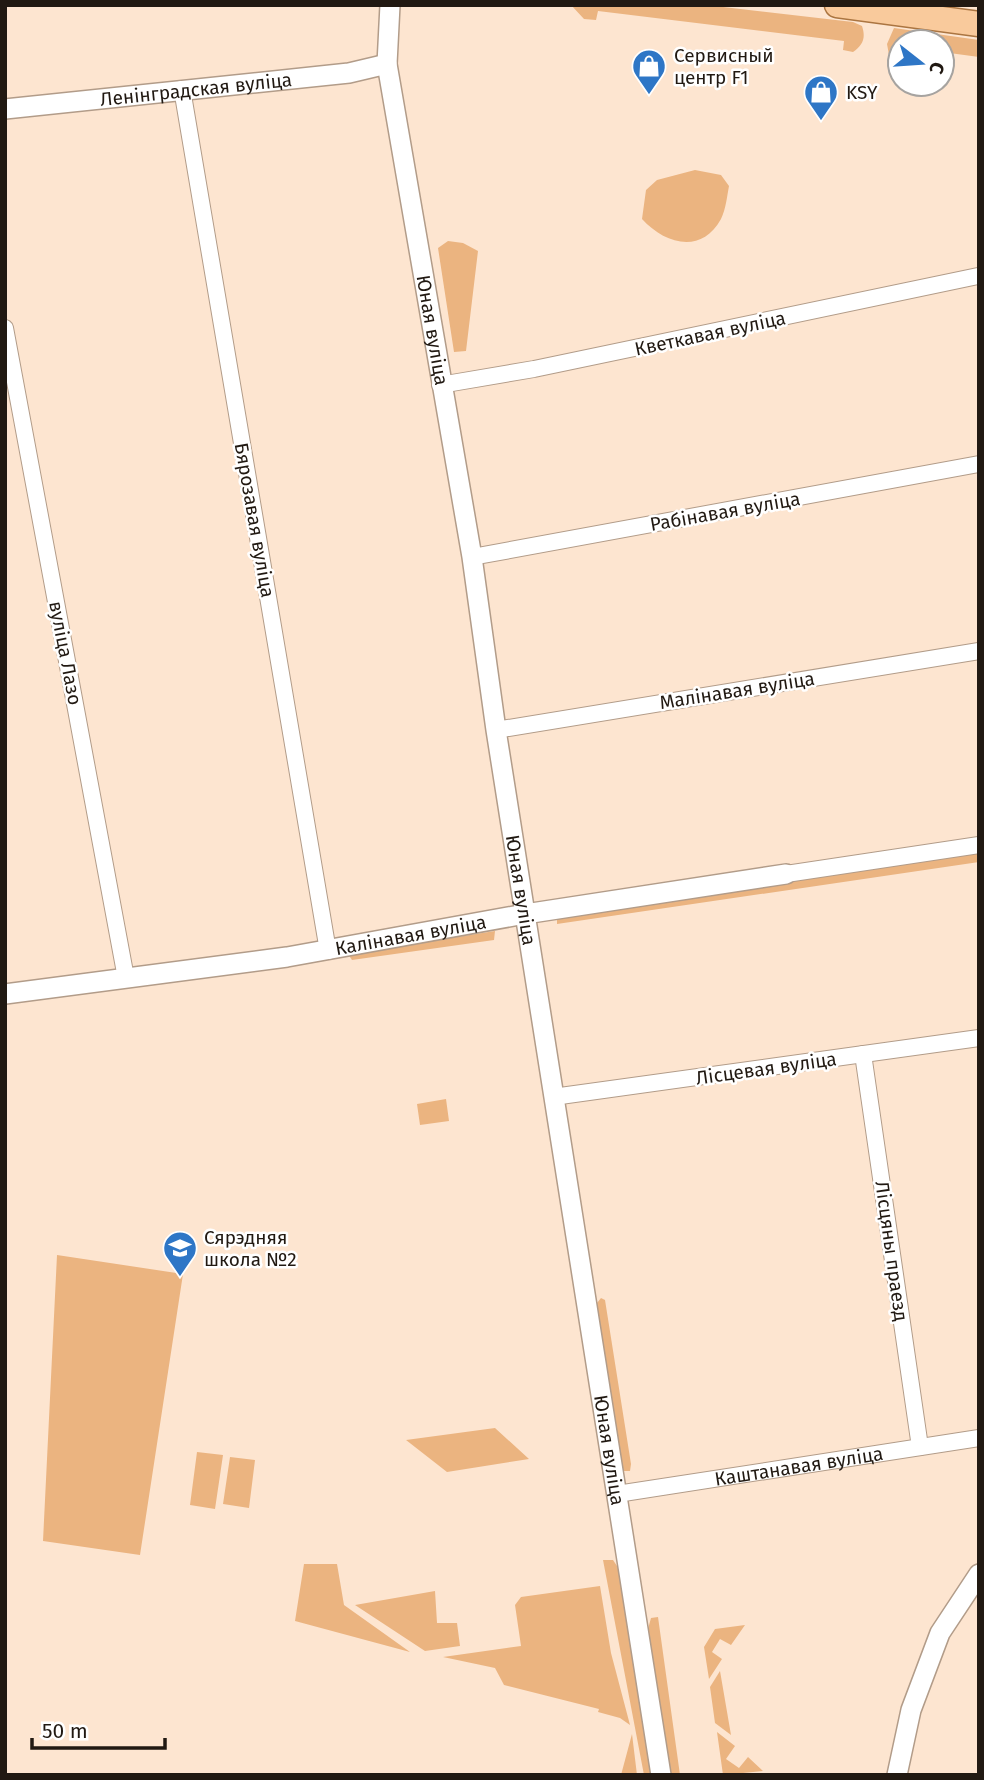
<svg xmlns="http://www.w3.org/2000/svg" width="984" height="1780" viewBox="0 0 984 1780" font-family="'Fira Sans',sans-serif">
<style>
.green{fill:#ebb480}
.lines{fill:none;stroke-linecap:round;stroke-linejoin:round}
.minor-casing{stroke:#b29c89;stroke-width:18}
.tertiary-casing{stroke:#b29c89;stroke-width:22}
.primary-casing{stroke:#ab7541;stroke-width:27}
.minor{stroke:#fff;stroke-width:16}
.tertiary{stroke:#fff;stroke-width:19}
.primary{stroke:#f9ca9c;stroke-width:24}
.labels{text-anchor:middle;stroke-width:5;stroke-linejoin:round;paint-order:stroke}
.poi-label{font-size:19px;fill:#211912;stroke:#fff;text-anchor:start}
.street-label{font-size:19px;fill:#211912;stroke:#fff}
</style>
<rect width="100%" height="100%" fill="#fde5d0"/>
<path class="green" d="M 571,5 L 706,5 L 853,22 L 862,26 C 866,38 863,45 853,52 L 843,50 L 844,41 L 598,11 L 596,20 L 584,19 Z
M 894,28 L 979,40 L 979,57 L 942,52 L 942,42 L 900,42 L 900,57 L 889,55 L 887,44 Z
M 695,170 L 721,175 L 729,186 C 727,196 726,209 721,219 C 701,255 665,244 642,219 L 646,190 L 657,180 Z
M 448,241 L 463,243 L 478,251 L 466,351 L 454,352 L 438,248 Z
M 979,852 L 979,862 L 557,924 L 557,914 Z
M 495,931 L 494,940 L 352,960 L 350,957 L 350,954 Z
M 446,1099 L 449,1121 L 420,1125 L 417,1104 Z
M 57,1255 L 183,1274 L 140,1555 L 43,1541 Z
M 601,1298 L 605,1300 L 631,1464 L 630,1471 L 621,1471 L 597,1303 Z
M 495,1428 L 529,1459 L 447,1472 L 406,1440 Z
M 197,1452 L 223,1455 L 215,1509 L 190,1505 Z
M 230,1457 L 255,1460 L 249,1508 L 223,1504 Z
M 603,1560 L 613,1560 L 619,1569 L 653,1775 L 644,1775 Z
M 304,1564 L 337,1564 L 344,1605 L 410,1652 L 295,1621 Z
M 600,1586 L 611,1653 L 630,1725 L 620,1718 L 598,1712 L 599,1709 L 504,1685 L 495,1668 L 443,1657 L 521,1646 L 515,1605 L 521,1597 Z
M 435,1591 L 437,1623 L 457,1623 L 460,1646 L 425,1651 L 355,1605 Z
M 658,1617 L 680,1775 L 671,1775 L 648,1629 L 651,1618 Z
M 745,1625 L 731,1645 L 720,1639 L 712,1652 L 722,1659 L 709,1679 L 704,1647 L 715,1629 Z
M 720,1671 L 731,1735 L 715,1723 L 710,1687 Z
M 717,1732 L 735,1746 L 726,1759 L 739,1768 L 748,1757 L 763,1771 L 723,1775 Z
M 632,1734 L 637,1775 L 621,1775 Z"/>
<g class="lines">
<g class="minor-casing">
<g id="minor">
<path d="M 182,89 L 328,951"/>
<path d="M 5,328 L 126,978"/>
<path d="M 440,385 L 534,369 L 978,276"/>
<path d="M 472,557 L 979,464"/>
<path d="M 496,730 L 979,651"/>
<path d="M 786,874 L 979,845"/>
<path d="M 863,1054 L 920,1447"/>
<path d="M 553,1097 L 979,1038"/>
<path id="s1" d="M 617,1494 L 979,1438"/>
</g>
</g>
<g class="tertiary-casing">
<g id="tertiary">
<path id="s2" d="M 390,5 L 387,64 L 472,557 L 496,730 L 661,1775"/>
<path id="s3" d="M 5,109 L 349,73 L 387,64"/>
<path id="s4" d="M 5,994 L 287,957 L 525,914 L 786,874"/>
<path d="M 897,1775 L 911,1710 L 940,1633 L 979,1574"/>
</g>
</g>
<g class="primary-casing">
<path id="primary" d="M 837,5 L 979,24"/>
</g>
<use href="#minor" class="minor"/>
<use href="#tertiary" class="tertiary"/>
<use href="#primary" class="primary"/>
</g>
<defs>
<g id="shop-pin" transform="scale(1.75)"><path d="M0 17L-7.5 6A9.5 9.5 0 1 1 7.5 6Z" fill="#2e76c6" stroke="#fff"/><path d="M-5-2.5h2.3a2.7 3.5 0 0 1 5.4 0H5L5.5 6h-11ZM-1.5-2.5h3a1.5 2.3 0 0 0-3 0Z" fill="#fff"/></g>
<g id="school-pin" transform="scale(1.75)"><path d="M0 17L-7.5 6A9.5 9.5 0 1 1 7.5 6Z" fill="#2e76c6" stroke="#fff"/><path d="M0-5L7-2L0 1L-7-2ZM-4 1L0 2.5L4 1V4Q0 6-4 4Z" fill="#fff"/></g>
</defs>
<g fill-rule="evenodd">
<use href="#shop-pin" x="649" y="66"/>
<use href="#shop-pin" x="821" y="92"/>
<use href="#school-pin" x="180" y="1248"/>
</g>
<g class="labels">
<g class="poi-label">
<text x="674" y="62">Сервисный<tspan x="674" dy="22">центр F1</tspan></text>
<text x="846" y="99">KSY</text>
<text x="204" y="1244">Сярэдняя<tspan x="204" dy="22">школа №2</tspan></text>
</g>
<g class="street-label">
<text dy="7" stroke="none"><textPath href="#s3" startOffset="192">Ленінградская вуліца</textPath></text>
<text dy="7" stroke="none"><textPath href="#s2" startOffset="329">Юная вуліца</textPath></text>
<text transform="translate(710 333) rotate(-12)" y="7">Кветкавая вуліца</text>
<text transform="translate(725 511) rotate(-10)" y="7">Рабінавая вуліца</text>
<text transform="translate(255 520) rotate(80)" y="7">Бярозавая вуліца</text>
<text transform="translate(66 653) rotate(79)" y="7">вуліца Лазо</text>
<text transform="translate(737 690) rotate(-9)" y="7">Малінавая вуліца</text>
<text dy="7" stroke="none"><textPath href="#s2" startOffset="896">Юная вуліца</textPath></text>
<text dy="7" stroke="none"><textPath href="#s4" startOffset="410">Калінавая вуліца</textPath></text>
<text transform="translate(766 1068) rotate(-8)" y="7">Лісцевая вуліца</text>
<text transform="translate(892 1251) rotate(82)" y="7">Лісцяны праезд</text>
<text dy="7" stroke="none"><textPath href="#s2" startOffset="1463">Юная вуліца</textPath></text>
<text dy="7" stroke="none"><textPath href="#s1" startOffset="184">Каштанавая вуліца</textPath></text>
</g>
</g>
<rect width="984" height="1780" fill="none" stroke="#211912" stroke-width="14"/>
<g transform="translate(921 63) rotate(107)"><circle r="33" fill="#ffffff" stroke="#a6a3a0" stroke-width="2"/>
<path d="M0-5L12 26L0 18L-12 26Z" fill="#2e76c6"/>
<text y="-10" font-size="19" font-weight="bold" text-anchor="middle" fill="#211912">С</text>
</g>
<path d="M32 1738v10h133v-10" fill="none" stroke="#211912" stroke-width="3.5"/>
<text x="42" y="1738" font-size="21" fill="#211912" stroke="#ffffff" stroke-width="5" paint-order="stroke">50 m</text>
</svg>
